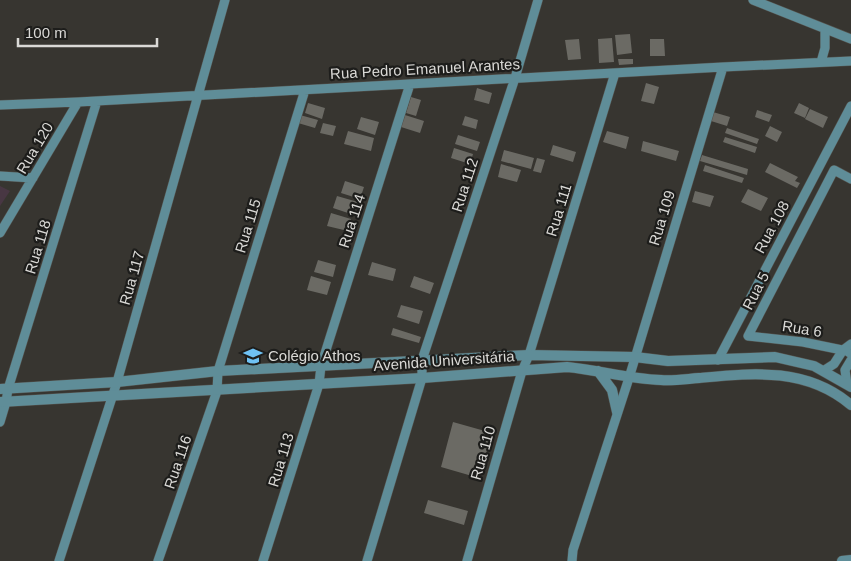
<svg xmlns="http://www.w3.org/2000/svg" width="851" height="561" viewBox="0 0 851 561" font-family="Helvetica,sans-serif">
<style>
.commercial{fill:#483743}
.building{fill:#6b6a64}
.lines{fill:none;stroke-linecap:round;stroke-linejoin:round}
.minor-casing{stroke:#54534e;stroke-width:10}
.tertiary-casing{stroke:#54534e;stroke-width:11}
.minor{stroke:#5f8d98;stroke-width:9}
.tertiary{stroke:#5f8d98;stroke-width:10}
.labels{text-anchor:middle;stroke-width:4.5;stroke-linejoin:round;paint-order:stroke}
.street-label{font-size:15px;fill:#dad9d6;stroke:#1d1d1b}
.poi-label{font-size:15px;fill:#dad9d6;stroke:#1d1d1b;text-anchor:start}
</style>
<rect width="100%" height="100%" fill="#373530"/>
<path class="commercial" d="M 0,186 L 10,191 L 0,206 Z"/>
<path class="building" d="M 630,34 L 632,53 L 617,55 L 615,35 Z
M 612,38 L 614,62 L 599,63 L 598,39 Z
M 579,39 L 581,59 L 568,60 L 565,40 Z
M 650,39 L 664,39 L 665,56 L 650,56 Z
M 618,59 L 633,59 L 633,64 L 619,65 Z
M 646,83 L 659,87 L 654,104 L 641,101 Z
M 477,88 L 492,93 L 489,104 L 474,100 Z
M 411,97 L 421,100 L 416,116 L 406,113 Z
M 308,103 L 325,108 L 322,119 L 305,113 Z
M 799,103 L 809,108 L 805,118 L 794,113 Z
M 810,109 L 828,117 L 823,128 L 805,119 Z
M 757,110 L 772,115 L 769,122 L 755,117 Z
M 713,112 L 730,117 L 727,126 L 711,121 Z
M 300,115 L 318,120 L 315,128 L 298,123 Z
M 405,115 L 424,121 L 420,133 L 401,127 Z
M 465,116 L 478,120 L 476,129 L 462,125 Z
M 361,117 L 379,122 L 375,135 L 357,129 Z
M 323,123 L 336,126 L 333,136 L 320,133 Z
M 770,126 L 782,132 L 777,142 L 765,136 Z
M 727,128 L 759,139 L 757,144 L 725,133 Z
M 348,131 L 374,138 L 371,151 L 344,144 Z
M 607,131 L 629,137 L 626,149 L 603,142 Z
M 458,135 L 480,142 L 477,151 L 455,144 Z
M 725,137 L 757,147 L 755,153 L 723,142 Z
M 643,141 L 679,151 L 676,161 L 641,151 Z
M 553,145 L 576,152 L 573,162 L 550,155 Z
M 454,148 L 473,154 L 470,164 L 451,158 Z
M 504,150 L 534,158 L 531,169 L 501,161 Z
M 702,155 L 748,169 L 747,175 L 700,161 Z
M 537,158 L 545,160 L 541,173 L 533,171 Z
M 770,163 L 798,177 L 795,181 L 800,183 L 797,188 L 765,172 Z
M 501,164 L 521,170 L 517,182 L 498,177 Z
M 705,165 L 744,178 L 742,183 L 703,171 Z
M 345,181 L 364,187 L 360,199 L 341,193 Z
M 748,189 L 768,198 L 761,211 L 741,202 Z
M 695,191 L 714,196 L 710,207 L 692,202 Z
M 337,196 L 358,202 L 354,215 L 333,208 Z
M 331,213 L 351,219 L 348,231 L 327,226 Z
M 318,260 L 336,265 L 333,277 L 314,272 Z
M 372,262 L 396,269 L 393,281 L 368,275 Z
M 311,276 L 331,282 L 327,295 L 307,290 Z
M 414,276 L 434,283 L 430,294 L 410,287 Z
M 401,305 L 423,311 L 419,324 L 397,317 Z
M 393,328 L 421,337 L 419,343 L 391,335 Z
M 453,422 L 492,433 L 479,478 L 441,467 Z
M 428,500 L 468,511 L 464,525 L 424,513 Z"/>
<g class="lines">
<g class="minor-casing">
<path id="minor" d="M 753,0 L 851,39
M 821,62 L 825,48 L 825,29
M 0,105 L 78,102 L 723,67 L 851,61
M 0,176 L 33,178
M 851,179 L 834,170 L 748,336 L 803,342 L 847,351 L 851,354
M 0,233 L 78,102
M 718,360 L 851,106
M 823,371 L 834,364 L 843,350 L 851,344
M 847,384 L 845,370 L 851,360
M 0,422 L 6,402 L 8,389 L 97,101
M 59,561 L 117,382 L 225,0
M 158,561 L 217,391 L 218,371 L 305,90
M 263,561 L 319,384 L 321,366 L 410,84
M 367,561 L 422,378 L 422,360 L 515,78 L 538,0
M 467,561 L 522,371 L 529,355 L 615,73
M 572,561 L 573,550 L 629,378 L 723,67"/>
</g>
<g class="tertiary-casing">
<path id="tertiary" d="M 598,371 L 612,390 L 617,412
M 0,389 L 117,382 L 218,371 L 529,355 L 635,357 L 668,361 L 775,357 L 814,366 L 851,387
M 0,402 L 422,378 L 567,367 C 599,370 629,379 661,380 C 673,381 686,379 699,378 C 753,373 806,367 851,405
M 842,561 L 851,560"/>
</g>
<use href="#minor" class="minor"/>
<use href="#tertiary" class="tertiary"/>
</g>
<defs>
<g id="school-bare" transform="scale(1.5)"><path d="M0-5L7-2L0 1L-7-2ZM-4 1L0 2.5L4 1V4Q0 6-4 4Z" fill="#6fc2f4" stroke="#1d1d1b" stroke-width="2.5" paint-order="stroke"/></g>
</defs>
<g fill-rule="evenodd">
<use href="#school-bare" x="253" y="356"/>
</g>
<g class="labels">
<g class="street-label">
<text transform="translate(425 69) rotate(-3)" y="5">Rua Pedro Emanuel Arantes</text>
<text transform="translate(35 148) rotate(-59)" y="5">Rua 120</text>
<text transform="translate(465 185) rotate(-72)" y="5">Rua 112</text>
<text transform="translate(559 210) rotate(-73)" y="5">Rua 111</text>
<text transform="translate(662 218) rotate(-73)" y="5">Rua 109</text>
<text transform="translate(352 221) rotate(-72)" y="5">Rua 114</text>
<text transform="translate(248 226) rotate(-73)" y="5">Rua 115</text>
<text transform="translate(772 227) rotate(-62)" y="5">Rua 108</text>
<text transform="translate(38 247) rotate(-73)" y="5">Rua 118</text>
<text transform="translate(132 278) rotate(-74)" y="5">Rua 117</text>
<text transform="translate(756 291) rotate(-63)" y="5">Rua 5</text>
<text transform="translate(802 329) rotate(9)" y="5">Rua 6</text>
<text transform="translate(444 361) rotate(-4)" y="5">Avenida Universitária</text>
<text transform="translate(483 453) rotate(-74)" y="5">Rua 110</text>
<text transform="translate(281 460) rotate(-73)" y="5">Rua 113</text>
<text transform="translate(178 462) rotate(-71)" y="5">Rua 116</text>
</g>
<g class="poi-label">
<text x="268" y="361">Colégio Athos</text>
</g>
</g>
<path d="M18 38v8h139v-8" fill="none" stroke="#dad9d6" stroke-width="2.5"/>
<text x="25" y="38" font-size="15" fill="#dad9d6" stroke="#1d1d1b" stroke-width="4" paint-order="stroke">100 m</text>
</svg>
